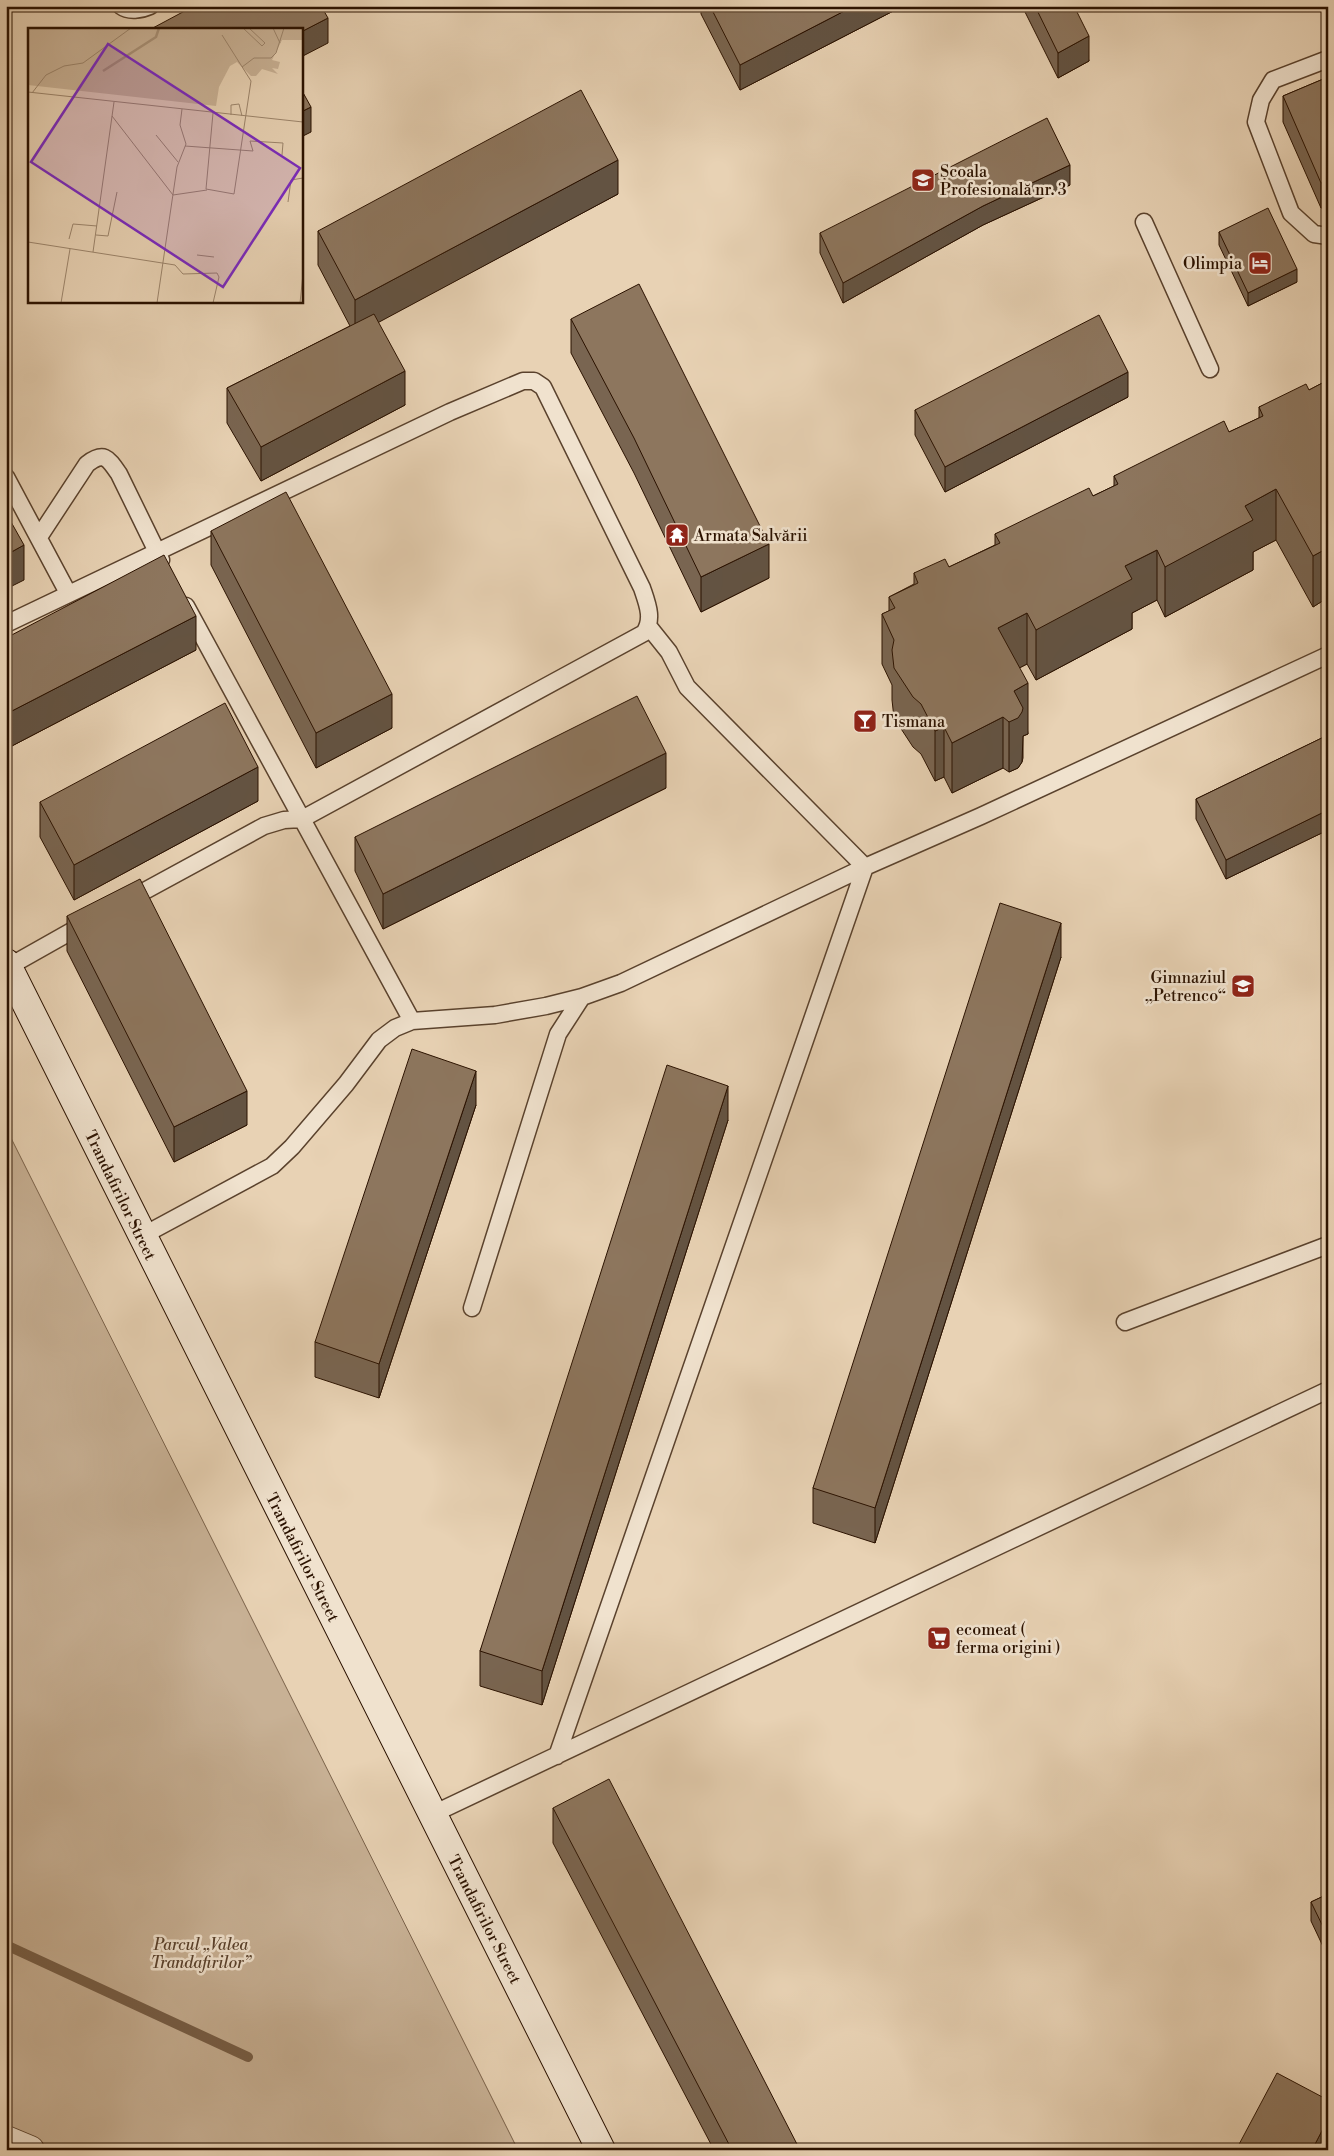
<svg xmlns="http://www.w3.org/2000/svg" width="1334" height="2156" viewBox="0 0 1334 2156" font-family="'Libre Bodoni',serif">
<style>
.green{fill:#c8b195;stroke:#7a624a}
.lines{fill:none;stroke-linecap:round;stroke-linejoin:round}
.stream{stroke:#765e47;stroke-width:10}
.service-casing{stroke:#5a422d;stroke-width:19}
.minor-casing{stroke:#5a422d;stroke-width:30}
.secondary-casing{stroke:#2b1200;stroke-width:30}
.service{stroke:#f0e2ce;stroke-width:16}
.minor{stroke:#f0e2ce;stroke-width:28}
.secondary{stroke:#f0e2ce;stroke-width:28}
.wall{fill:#796551;stroke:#2b1200}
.shaded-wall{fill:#635342;stroke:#2b1200}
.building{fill:#8d765e;stroke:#2b1200}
.labels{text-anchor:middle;stroke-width:5;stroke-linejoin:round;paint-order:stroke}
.poi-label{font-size:16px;fill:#2b1200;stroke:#f0e2ce;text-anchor:start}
.street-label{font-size:16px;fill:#2b1200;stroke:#f0e2ce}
.park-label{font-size:16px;font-style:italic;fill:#5a422d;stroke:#f0e2ce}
.inset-river{fill:none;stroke:#a89177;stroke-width:2.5}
.inset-road{fill:none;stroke:#9c856c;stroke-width:1}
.view{fill:#7b2cbf;fill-opacity:0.15;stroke:#7b2cbf;stroke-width:2.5}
.inset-edge{fill:none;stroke:#2b1200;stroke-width:2.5}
</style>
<rect width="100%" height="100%" fill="#e8d2b4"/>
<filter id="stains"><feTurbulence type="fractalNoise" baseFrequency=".004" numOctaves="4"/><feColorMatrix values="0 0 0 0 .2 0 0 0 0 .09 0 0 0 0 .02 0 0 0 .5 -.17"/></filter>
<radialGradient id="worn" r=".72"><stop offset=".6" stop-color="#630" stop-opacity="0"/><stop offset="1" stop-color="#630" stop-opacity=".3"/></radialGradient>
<path class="green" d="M 6,1128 L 518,2150 L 6,2150 Z"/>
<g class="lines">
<path class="stream" d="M 6,1945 L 248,2057"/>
<g class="service-casing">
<path id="service" d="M 121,6 C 129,12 141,10 150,6
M 1328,59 L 1273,80 L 1261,100 L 1256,122 L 1291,213 L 1314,234 L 1328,236
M 1144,222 L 1210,369
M 6,477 L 68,593
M 39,537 L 87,464 C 104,451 108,458 119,474 L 161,560
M 186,606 L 412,1021
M 6,624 L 450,412 L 523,381 L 534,381 L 543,387 L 642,588 C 647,603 654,619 644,633 L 302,819 L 284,820 L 264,826 L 128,900
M 8,967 L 86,923
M 142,1236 L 272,1166 L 292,1147 L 346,1084 L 379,1040 L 395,1028 L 412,1021 L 495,1015 L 546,1006 L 582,997 L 621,983 L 865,867 L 981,816 L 1328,655
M 472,1308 L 558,1034 L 582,997
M 1125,1322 L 1328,1245
M 557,1756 L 865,867 L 687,687 L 669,652 L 649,627
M 433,1814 L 1328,1390"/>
</g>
<g class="minor-casing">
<path id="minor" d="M 6,2140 L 30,2150"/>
</g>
<g class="secondary-casing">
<path id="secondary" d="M 6,963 L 601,2150"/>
</g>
<use href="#service" class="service"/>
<use href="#minor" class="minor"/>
<use href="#secondary" class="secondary"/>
</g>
<path class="wall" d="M 701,6 L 903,6 L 740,90 L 701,14 Z
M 1022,6 L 1074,6 L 1089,61 L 1058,78 Z
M 1328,77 L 1328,205 L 1321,208 L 1283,122 L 1283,96 Z
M 1070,185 L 983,225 L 843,303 L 820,253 L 820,233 Z
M 618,194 L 378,322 L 405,405 L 261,481 L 227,423 L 227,388 L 350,326 L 318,265 L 318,231 Z
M 1219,232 L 1297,282 L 1248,306 L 1219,245 Z
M 571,319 L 769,578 L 701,612 L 634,473 L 571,353 Z
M 1328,380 L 1328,608 L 1324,600 L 1313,607 L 1276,540 L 1253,552 L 1253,570 L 1165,617 L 1157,600 L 1132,613 L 1132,629 L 1036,680 L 1027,664 L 1019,668 L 1028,734 L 1023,736 L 1023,758 L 1022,762 L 1018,768 L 1009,772 L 1003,768 L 952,793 L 944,777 L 935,781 L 921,754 L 913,747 L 894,718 L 892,700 L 892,685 L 882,664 L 882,614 L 889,611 L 889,597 L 914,584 L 914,573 L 949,567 L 995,545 L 995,534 L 1093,496 L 1114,486 L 1114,476 L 1229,432 L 1259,418 L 1259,407 L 1309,390 Z
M 1128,397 L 945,492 L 915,435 L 915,410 Z
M 211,531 L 392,728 L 316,768 L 211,565 Z
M 6,638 L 196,650 L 8,748 L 6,745 Z
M 1328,735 L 1328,830 L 1226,879 L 1196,819 L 1196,799 Z
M 666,788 L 383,929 L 355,871 L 355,837 Z
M 258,801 L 74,900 L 40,837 L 40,802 Z
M 67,916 L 247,1125 L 174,1162 L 67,951 Z
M 1061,957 L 875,1543 L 813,1523 L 813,1488 Z
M 476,1105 L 379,1398 L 315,1377 L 315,1342 Z
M 728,1120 L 542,1705 L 480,1686 L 480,1651 Z
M 553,1808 L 800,2150 L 714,2150 L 553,1843 Z
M 1328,1894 L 1328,1957 L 1311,1921 L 1311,1902 Z"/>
<path class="shaded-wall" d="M 854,6 L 903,6 L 740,90 L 740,65 Z
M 328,18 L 328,43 L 301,57 L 301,32 Z
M 1089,36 L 1089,61 L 1058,78 L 1058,53 Z
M 311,107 L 311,132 L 301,137 L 301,112 Z
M 618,160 L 618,194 L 355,335 L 355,300 Z
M 1070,165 L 1070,185 L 983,225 L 843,303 L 843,283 L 983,206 Z
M 1328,180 L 1328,205 L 1321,208 L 1321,183 Z
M 1297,269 L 1297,282 L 1248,306 L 1248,293 Z
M 405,371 L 405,405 L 261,481 L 261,447 Z
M 1128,372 L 1128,397 L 945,492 L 945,467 Z
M 1276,489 L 1276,540 L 1253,552 L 1253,570 L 1165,617 L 1165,567 L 1245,506 Z
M 769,544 L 769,578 L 701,612 L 701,577 Z
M 24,545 L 24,580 L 6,589 L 6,555 Z
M 1157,550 L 1157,600 L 1132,613 L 1132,629 L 1036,680 L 1036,630 L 1125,566 Z
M 1324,550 L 1324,600 L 1313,607 L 1313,556 Z
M 1027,613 L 1027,664 L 998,679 L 998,628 Z
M 196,616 L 196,650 L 8,748 L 8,713 Z
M 1028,683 L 1028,734 L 1023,736 L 1022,762 L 1018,768 L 1009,772 L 1009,722 L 1014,691 Z
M 392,694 L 392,728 L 316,768 L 316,733 Z
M 1003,717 L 1003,768 L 952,793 L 952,743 Z
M 944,727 L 944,777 L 935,781 L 935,731 Z
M 666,753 L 666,788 L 383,929 L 383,894 Z
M 258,767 L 258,801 L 74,900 L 74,865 Z
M 1328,810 L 1328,830 L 1226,879 L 1226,860 Z
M 1061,923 L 1061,957 L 875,1543 L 875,1508 Z
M 476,1071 L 476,1105 L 379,1398 L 379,1364 Z
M 728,1086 L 728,1120 L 542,1705 L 542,1671 Z
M 247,1091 L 247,1125 L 174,1162 L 174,1127 Z
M 1328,2119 L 1328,2150 L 1312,2150 Z"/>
<path class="building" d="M 194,6 L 321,6 L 328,18 L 301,32 L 301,29 L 151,29 Z
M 710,6 L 854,6 L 740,65 Z
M 1035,6 L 1074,6 L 1089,36 L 1058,53 Z
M 1328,77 L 1328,180 L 1321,183 L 1283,96 Z
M 301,89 L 311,107 L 301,112 Z
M 581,90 L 618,160 L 355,300 L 318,231 Z
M 1047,118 L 1070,165 L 983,206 L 843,283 L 820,233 Z
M 1268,208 L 1297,269 L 1248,293 L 1219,232 Z
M 639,284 L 769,544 L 701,577 L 634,438 L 571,319 Z
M 374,314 L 405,371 L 261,447 L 227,388 Z
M 1099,315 L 1128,372 L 945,467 L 915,410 Z
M 1328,380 L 1328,558 L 1324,550 L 1313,556 L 1276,489 L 1245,506 L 1253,520 L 1165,567 L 1157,550 L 1125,566 L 1132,579 L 1036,630 L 1027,613 L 998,628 L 1028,683 L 1014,691 L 1023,708 L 1022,712 L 1018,718 L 1009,722 L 1003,717 L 952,743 L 944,727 L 935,731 L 921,704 L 913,697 L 894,668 L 892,650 L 894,640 L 882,614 L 895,608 L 889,597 L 918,583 L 914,573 L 945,559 L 949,567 L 1000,543 L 995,534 L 1089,488 L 1093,496 L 1118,484 L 1114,476 L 1224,421 L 1229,432 L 1263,416 L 1259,407 L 1306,384 L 1309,390 Z
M 286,492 L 392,694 L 316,733 L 211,531 Z
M 6,513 L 24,545 L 6,555 Z
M 164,555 L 196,616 L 8,713 L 6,710 L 6,638 Z
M 637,696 L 666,753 L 383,894 L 355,837 Z
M 225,703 L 258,767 L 74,865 L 40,802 Z
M 1328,735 L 1328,810 L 1226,860 L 1196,799 Z
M 140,879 L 247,1091 L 174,1127 L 67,916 Z
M 1000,903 L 1061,923 L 875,1508 L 813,1488 Z
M 412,1049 L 476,1071 L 379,1364 L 315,1342 Z
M 667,1065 L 728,1086 L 542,1671 L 480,1651 Z
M 609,1779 L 800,2150 L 732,2150 L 553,1808 Z
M 1328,1894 L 1328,1937 L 1311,1902 Z
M 1277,2073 L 1328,2100 L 1328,2119 L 1312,2150 L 1236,2150 Z"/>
<defs>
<g id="school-square" transform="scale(1.25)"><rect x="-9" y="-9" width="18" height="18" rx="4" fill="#8f2418" stroke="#f0e2ce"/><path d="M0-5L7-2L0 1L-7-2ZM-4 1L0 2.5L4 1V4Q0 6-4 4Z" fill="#fff"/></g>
<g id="hotel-square" transform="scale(1.25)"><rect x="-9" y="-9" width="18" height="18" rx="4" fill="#8f2418" stroke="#f0e2ce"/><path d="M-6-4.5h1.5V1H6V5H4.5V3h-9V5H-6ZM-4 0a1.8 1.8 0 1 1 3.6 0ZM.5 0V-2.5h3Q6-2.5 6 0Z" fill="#fff"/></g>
<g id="temple-square" transform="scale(1.25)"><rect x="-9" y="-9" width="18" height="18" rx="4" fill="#8f2418" stroke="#f0e2ce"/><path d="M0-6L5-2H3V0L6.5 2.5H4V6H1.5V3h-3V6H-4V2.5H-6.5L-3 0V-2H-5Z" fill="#fff"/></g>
<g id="bar-square" transform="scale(1.25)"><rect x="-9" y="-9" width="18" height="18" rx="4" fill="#8f2418" stroke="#f0e2ce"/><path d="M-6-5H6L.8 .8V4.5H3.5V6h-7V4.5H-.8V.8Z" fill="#fff"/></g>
<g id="supermarket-square" transform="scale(1.25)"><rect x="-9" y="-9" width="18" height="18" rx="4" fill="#8f2418" stroke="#f0e2ce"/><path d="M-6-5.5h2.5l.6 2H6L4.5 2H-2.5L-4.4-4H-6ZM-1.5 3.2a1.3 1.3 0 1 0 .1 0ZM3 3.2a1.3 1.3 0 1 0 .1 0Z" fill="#fff"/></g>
</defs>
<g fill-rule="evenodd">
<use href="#school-square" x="923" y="180"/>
<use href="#hotel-square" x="1260" y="263"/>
<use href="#temple-square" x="677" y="535"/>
<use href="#bar-square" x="865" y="721"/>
<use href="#school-square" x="1243" y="986"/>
<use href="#supermarket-square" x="939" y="1638"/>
</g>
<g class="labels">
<g class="poi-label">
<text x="940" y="177">Școala<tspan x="940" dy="18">Profesională nr. 3</tspan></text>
<text x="1242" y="269" text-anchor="end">Olimpia</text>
<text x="694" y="541">Armata Salvării</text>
<text x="882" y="727">Tismana</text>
<text x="1226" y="983" text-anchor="end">Gimnaziul<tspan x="1226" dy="18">„Petrenco“</tspan></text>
<text x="956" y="1635">ecomeat (<tspan x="956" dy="18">ferma origini )</tspan></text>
</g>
<g class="street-label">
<text transform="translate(121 1195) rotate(64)" y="6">Trandafirilor Street</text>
<text transform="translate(303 1557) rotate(63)" y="6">Trandafirilor Street</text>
<text transform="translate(485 1919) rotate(63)" y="6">Trandafirilor Street</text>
</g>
<g class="park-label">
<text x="201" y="1950">Parcul „Valea<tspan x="201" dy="18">Trandafirilor”</tspan></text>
</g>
</g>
<g transform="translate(28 28)">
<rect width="275" height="275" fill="#e8d2b4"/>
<path d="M 0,0 L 275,0 L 275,12 L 254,12 L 244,32 L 252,34 L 250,41 L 244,40 L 250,46 L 234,41 L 228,48 L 223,48 L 209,34 L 202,38 L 191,59 L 188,78 L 0,57 Z" fill="#c8b195"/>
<path class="inset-river" d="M 75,43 L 128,9 L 131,0"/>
<path class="inset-road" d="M 215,0 L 234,18 L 237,15 L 221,0M 245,0 L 252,15M 214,39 L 226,30 L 243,30 L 248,25 L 256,0M 0,64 L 275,94M 4,65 L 18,47 L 36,38 L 55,35 L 103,0M 185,85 L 178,161 L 206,166 L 223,53 L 194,7M 203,87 L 203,77 L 211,76 L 214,88M 84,88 L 145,167 L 179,162M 128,107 L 150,134M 222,113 L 255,115 L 254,127M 157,118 L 225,123 L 222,113M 260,174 L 263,152 L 275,150M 68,207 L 80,208 L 89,164M 41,211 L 45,196 L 69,198M 0,214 L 147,237 L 155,246 L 189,245 L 191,249 L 185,275M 65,224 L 86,74M 169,227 L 186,229M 33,275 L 42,221M 129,275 L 149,139 L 158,116 L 152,97 L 154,81M 272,275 L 275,246"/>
<path class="view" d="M 80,16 L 272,140 L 195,259 L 3,134 Z"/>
<rect width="275" height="275" class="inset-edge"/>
</g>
<rect width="1334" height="2156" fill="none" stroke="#e8d2b4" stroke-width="25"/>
<rect x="8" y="8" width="1319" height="2141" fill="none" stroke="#2b1200" stroke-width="2.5"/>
<rect x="12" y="12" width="1309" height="2131" fill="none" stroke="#2b1200"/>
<rect width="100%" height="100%" filter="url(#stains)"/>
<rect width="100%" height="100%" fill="url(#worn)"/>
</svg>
